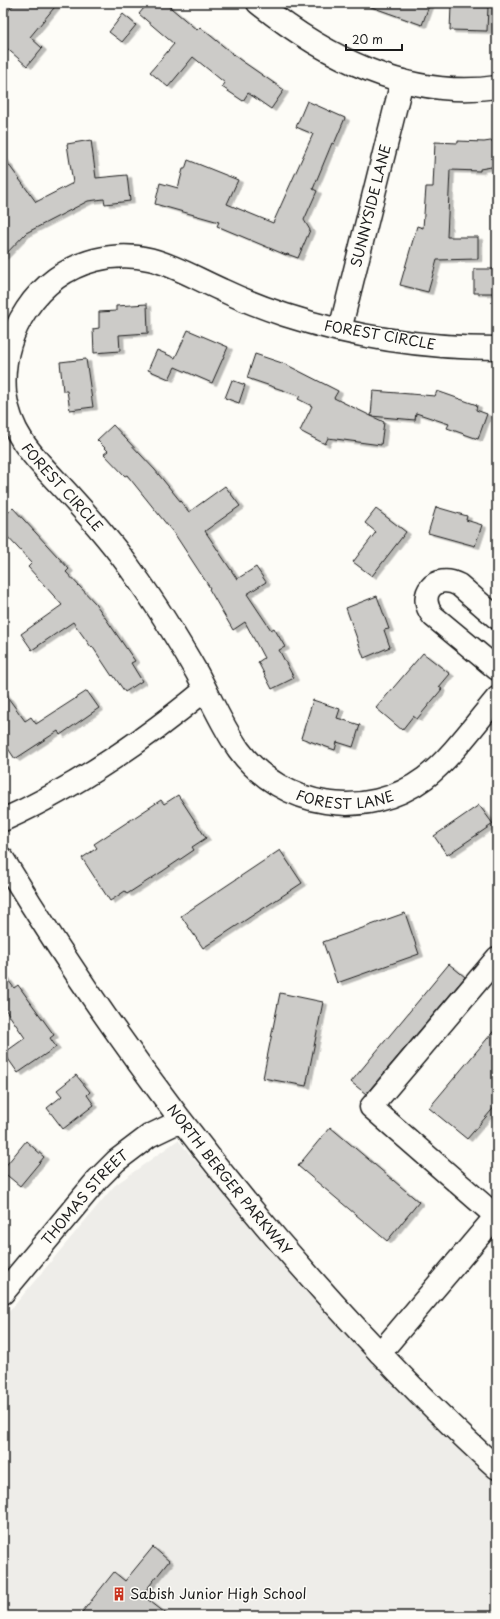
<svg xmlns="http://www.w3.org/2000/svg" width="500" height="1619" viewBox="0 0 500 1619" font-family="'Playpen Sans',sans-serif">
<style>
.built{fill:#eeede9}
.building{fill:#cccbc8;stroke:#1c1c1c;filter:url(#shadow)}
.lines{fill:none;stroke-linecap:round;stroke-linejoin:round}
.minor-casing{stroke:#1c1c1c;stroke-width:25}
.minor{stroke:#fdfcf7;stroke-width:22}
.labels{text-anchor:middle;stroke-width:3;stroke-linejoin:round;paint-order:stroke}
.street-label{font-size:14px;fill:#1c1c1c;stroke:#fdfcf7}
.poi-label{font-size:14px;fill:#1c1c1c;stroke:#fdfcf7;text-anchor:start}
</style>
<defs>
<filter id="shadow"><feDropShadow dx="4.5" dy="2.5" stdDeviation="0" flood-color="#0004"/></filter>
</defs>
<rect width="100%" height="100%" fill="#fdfcf7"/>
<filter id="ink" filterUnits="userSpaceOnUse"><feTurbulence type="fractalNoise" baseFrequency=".025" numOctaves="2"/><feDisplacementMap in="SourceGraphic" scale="8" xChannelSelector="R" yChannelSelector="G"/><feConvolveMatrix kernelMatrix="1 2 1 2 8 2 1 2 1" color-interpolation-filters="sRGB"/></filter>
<g filter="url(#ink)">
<path class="built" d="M 178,1140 L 292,1276 L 460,1450 L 497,1482 L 497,1616 L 3,1616 L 3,1319 L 114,1186 Z"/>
<path class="building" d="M 15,3 L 58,3 L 30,37 L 42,48 L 27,66 L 3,45 L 3,17 Z
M 148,3 L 165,3 L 197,30 L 200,27 L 239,59 L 284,90 L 271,109 L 248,93 L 243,101 L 222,87 L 225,83 L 193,57 L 168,87 L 150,72 L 174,44 L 139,14 Z
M 367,3 L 430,3 L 422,25 L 366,5 Z
M 451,6 L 488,7 L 487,31 L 450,30 Z
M 123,14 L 136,25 L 122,42 L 109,32 Z
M 307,101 L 345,118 L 334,144 L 332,143 L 313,189 L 317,191 L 304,220 L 310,230 L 298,258 L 287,254 L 286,255 L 217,226 L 219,222 L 155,204 L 160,183 L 178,188 L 183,169 L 185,169 L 188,160 L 238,180 L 227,204 L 273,223 L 313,134 L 296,127 Z
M 91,140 L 96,178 L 127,175 L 130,201 L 105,204 L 104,199 L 88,201 L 26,233 L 3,257 L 3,157 L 36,202 L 73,183 L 67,144 Z
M 497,140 L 497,166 L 480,169 L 480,171 L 450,170 L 447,237 L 478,237 L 478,259 L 437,260 L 428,292 L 400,285 L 417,226 L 423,228 L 426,187 L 433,187 L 435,142 L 458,143 L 458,141 L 484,142 Z
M 474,269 L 497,269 L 497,293 L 474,293 Z
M 147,304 L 148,333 L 119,335 L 120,351 L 94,353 L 93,329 L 99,328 L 99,312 L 116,311 L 116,306 Z
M 188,330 L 228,347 L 212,383 L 175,367 L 169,379 L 148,370 L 157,350 L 175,358 Z
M 255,354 L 285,364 L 338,391 L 334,398 L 371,416 L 373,391 L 435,396 L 437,391 L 477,405 L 476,410 L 487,414 L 478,439 L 447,428 L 449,424 L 416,413 L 415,420 L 371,416 L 384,422 L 381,445 L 328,438 L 325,444 L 300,431 L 312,406 L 298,399 L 300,396 L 247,378 Z
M 86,359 L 93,407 L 70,410 L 67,391 L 63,391 L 60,362 Z
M 232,380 L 245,385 L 239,403 L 225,398 Z
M 113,425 L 155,470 L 189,512 L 225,486 L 240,506 L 205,531 L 237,579 L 256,567 L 266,582 L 247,594 L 271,630 L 274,628 L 285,647 L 279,650 L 294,678 L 272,689 L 258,662 L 264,658 L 245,622 L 233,630 L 209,589 L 210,588 L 176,536 L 127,475 L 125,476 L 104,454 L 108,451 L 97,440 Z
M 436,507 L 467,516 L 466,520 L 482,525 L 475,546 L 428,533 Z
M 13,508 L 69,569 L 66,572 L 95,603 L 135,661 L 131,663 L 142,681 L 125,692 L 113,675 L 112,676 L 92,646 L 91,647 L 73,622 L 32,650 L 21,634 L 62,605 L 28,567 L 32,563 L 3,532 L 3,517 Z
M 376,509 L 406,532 L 372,576 L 353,562 L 376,532 L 365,523 Z
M 377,596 L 389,629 L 384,630 L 390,647 L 364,658 L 346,608 Z
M 423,653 L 450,674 L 439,687 L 442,689 L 417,719 L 413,716 L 402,730 L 376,708 Z
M 3,691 L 25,721 L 31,717 L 36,724 L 87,691 L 99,708 L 60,735 L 58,731 L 15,759 L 3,741 Z
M 313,700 L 340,709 L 337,718 L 360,725 L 353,747 L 337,742 L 335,750 L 301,738 Z
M 178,795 L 206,838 L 192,847 L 194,850 L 163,871 L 127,894 L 125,891 L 110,901 L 82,858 L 97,848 L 94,844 L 161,800 L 164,804 Z
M 479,805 L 493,824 L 447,855 L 434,836 Z
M 280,850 L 302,883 L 203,948 L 181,916 Z
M 405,913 L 419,954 L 337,983 L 323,942 Z
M 449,964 L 465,977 L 366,1094 L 351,1082 Z
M 3,973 L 14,988 L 18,985 L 54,1035 L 50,1038 L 56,1047 L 18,1073 L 4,1053 L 25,1038 L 3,1006 Z
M 280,993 L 323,1002 L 306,1086 L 263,1078 Z
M 497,1027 L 497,1104 L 467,1139 L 429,1108 Z
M 76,1075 L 90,1092 L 87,1095 L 94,1105 L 63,1129 L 47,1108 L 62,1096 L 57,1090 Z
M 330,1127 L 419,1202 L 387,1241 L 298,1166 Z
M 26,1141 L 44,1157 L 20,1186 L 3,1172 L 3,1169 Z
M 153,1547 L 169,1561 L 142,1595 L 169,1616 L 79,1616 L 114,1572 L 125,1581 Z"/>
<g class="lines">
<g class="minor-casing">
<g id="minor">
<path d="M 258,3 C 325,57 409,100 497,87"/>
<path id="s1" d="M 340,330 L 402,81"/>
<path id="s2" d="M 497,348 C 425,348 353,337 285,315 C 264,308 243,300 222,290 C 177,270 148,247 95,260 C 37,275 0,333 5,393 C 11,441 42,464 72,498 C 93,521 114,545 132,571 C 156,604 177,638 197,673 C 211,699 222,726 239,750 C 282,808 366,822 425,778 C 450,759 476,723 497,698"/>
<path d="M 497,618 L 459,585 C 435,572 416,595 433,616 L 497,669"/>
<path d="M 3,820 C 77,787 143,741 205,690"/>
<path id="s3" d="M 3,859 C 107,1030 226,1189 362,1334 C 405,1380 450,1426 497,1468"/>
<path d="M 497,958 L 371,1107 L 497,1217"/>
<path id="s4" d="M 3,1293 L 98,1179 L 116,1161 L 149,1136 L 174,1124 L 183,1124"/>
<path d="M 380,1353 L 496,1216"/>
</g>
</g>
<use href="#minor" class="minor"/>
</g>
</g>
<defs>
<g id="building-bare" transform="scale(1.08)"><path d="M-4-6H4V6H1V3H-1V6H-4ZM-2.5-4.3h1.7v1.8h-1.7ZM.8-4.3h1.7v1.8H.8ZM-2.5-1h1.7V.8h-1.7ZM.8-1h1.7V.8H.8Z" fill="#c8321e" stroke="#fdfcf7" stroke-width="2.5" paint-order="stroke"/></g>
</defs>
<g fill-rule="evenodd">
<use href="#building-bare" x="119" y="1594"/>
</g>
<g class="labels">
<g class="street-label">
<text dy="5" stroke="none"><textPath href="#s1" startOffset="128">SUNNYSIDE LANE</textPath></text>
<text transform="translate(380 335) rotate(10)" y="5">FOREST CIRCLE</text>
<text dy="5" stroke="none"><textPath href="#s2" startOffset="704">FOREST CIRCLE</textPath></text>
<text dy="5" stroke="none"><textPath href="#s2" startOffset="1145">FOREST LANE</textPath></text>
<text dy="5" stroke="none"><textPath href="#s3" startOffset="393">NORTH BERGER PARKWAY</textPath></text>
<text dy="5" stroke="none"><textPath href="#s4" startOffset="126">THOMAS STREET</textPath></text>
</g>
<g class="poi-label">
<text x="130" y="1599">Sabish Junior High School</text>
</g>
</g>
<rect width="500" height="1619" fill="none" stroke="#fdfcf7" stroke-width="16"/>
<rect x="8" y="8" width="484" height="1603" fill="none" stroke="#1c1c1c" stroke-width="1.5" filter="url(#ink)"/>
<path d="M346 44v6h56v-6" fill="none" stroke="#1c1c1c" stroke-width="2"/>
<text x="352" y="44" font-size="12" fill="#1c1c1c" stroke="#fdfcf7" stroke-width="3" paint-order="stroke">20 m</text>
</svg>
